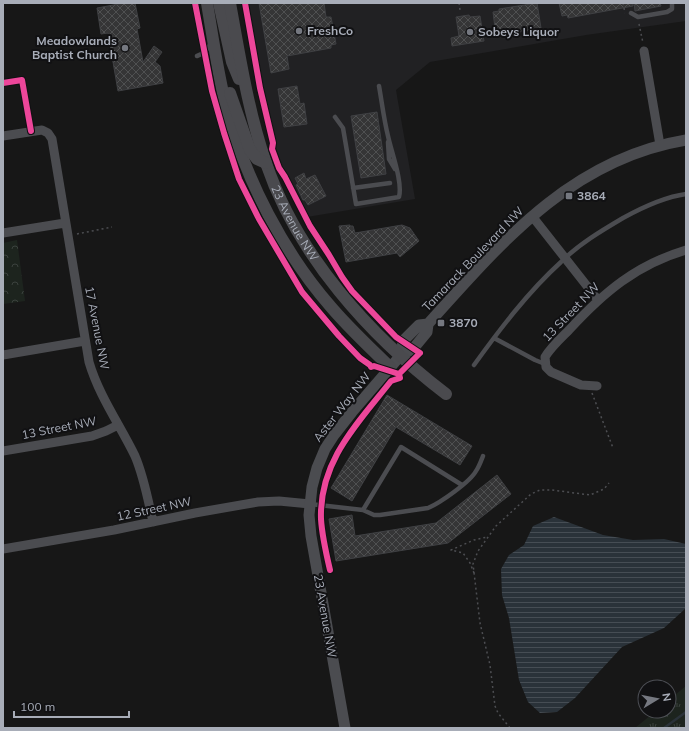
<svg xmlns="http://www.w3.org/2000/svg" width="689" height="731" viewBox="0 0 689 731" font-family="Mulish,sans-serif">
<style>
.built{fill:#212123}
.grass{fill:url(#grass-tufts)}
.park{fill:url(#park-crowns)}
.water{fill:url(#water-rules)}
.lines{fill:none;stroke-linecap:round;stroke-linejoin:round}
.stream{stroke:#2a3239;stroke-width:2.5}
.building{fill:url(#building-cross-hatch);stroke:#3f4043}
.path{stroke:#4d4e52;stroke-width:1.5;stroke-dasharray:2 3;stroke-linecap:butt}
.service{stroke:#4b4c50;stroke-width:4.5}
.minor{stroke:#4b4c50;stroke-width:9}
.tertiary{stroke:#4b4c50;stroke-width:11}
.secondary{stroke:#4a4a4e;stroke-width:12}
.cycleway-casing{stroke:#111113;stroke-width:8}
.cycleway{stroke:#ed469a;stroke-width:6}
.poi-dot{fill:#757880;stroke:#111113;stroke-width:1.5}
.labels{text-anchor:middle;stroke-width:4;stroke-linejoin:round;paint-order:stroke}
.poi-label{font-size:12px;font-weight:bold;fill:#a8adb8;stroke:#111113;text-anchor:start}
.street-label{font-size:12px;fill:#a8adb8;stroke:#111113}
</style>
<defs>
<pattern id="grass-tufts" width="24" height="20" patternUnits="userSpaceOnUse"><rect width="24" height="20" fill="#1d241e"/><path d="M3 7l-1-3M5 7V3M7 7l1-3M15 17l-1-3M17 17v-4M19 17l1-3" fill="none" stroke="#3b413d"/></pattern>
<pattern id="park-crowns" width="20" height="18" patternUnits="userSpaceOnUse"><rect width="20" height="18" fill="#1d241e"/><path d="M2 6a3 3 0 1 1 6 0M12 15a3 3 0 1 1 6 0" fill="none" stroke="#3b413d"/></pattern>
<pattern id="water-rules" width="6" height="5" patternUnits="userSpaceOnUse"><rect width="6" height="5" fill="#2a3239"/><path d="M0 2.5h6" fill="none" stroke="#464d54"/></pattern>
<pattern id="building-cross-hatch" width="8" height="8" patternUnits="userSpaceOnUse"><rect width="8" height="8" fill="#353536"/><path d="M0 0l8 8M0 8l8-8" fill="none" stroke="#4f5051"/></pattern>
</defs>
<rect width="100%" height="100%" fill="#171717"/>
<path class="built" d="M 247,3 L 686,3 L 686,21 L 586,35 L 430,62 L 396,90 L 415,199 L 307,217 L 286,178 L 265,115 L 255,60 Z"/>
<path class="grass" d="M 686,686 L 686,728 L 635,728 L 656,711 L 669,711 L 669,700 Z"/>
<path class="park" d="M 17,240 L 25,301 L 3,304 L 3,243 Z"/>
<path class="water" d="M 554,517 L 603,535 L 633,540 L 664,539 L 686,544 L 686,608 L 664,628 L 622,647 L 575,698 L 557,712 L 540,713 L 528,702 L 519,680 L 509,618 L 502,595 L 501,569 L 509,555 L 524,545 L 533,526 Z"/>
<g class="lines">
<path class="stream" d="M 664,728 L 686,712"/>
</g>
<path class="building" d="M 124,3 L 135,3 L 140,28 L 137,29 L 143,62 L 154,46 L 162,52 L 155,62 L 160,66 L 163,83 L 118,91 L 108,33 L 101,34 L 97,8 Z
M 259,3 L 324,3 L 326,17 L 331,17 L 336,44 L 331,45 L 331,48 L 287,56 L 289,69 L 271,73 Z
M 537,3 L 541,28 L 496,36 L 493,12 L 499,11 L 499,9 Z
M 559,3 L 633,3 L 633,6 L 568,18 L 567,15 L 562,16 Z
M 634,3 L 660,3 L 661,6 L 635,11 Z
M 469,15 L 470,17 L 480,16 L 484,41 L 452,46 L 451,38 L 459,36 L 456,17 Z
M 297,86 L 300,104 L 304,103 L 307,124 L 284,127 L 278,89 Z
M 377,112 L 386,174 L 361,178 L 351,116 Z
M 304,173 L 306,179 L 315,175 L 326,196 L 308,205 L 305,200 L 303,200 L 296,185 L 298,184 L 295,178 Z
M 350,225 L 350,226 L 353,226 L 355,233 L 402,225 L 410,228 L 419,241 L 400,257 L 397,253 L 346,262 L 339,226 Z
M 387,395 L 472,446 L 460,465 L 396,427 L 352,501 L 331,488 Z
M 497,475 L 511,494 L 448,543 L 336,561 L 329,519 L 352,515 L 355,536 L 436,523 Z"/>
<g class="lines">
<path class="path" d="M 459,3 L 460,10
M 623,3 L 625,13
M 639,24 L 643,43
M 77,234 L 112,227
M 592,393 L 613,448
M 474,573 L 470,563 L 463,553 L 451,550 L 474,540 L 487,537
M 510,728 L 498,713 L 495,706 L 490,665 L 480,623 L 473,564 L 478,551 L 496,526 L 531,494 L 540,490 L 552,490 L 590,495 L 604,489 L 609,483"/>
<path class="service" d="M 631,13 L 638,17 L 667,12 L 672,9 L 672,3
M 197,56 C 203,54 208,49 211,43
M 335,117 L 343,128 L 356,204 L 399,197 C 403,182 391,151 388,136 C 384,120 382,103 379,86
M 388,142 L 389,159 L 395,169
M 353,188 L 390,183
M 494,338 L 535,360 L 545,364
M 474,365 C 500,329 528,292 561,262 C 579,244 601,231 623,218 C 643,207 664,197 686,194
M 310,504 L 363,510 L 374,515 L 380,515 L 428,508 C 440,503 470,482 476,471 C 479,467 481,461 483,456
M 363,510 L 401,447 L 462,485"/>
<path class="minor" d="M 644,51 L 660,145
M 3,136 L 42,130 L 48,133 L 52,139 L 89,362 C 99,396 120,425 135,456 C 144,477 148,500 153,522
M 532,216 L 598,300
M 3,233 L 65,223
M 3,355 L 85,341
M 597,386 L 581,385 L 551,372 L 546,367 L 545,357 C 551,347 561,338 569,330 C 604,292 636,265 686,250
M 3,451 L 92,436 L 106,431 L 118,425
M 3,549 L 114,530 L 195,513 L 258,502 L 279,501 L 310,504"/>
<path class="tertiary" d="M 401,355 L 403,342 L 405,339 L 419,325 L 428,324
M 345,728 L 311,536 L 309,515 L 312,487 L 317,468 L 325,449 L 334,435 L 352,412 L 401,355 L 413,349 L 427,332 L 428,324 C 501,243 571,159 686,140"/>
<g class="secondary">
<path d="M 207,3 C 213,39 218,75 227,110 C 246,180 283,252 331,307 C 349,328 370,348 390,367"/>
<path d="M 219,3 L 232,62 L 239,79"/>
<path id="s1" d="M 230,3 C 240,57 248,111 266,163 C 297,255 370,336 446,394"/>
<path d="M 230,93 L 250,150 L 257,159 L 266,163"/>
</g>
<g class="cycleway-casing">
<path id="cycleway" d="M 195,3 L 212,91 L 224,133 L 239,179 L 259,219 L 302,292 L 339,336 L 360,358 L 370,365 L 371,367 L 374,366 L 399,374
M 245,3 L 260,88 L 273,143 L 272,149 L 279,168 L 285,177 L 310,226 L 329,255 L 342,277 L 352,291 L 396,337 L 420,353 L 399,374 L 400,378 L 391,381 C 358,423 319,461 321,519 C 322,536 326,553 330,570
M 3,83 L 22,80 L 31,131"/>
</g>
<use href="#cycleway" class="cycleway"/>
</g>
<g class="poi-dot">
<circle cx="299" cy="31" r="4"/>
<circle cx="470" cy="32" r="4"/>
<circle cx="125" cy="48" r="4"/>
<rect x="565" y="192" width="8" height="8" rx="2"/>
<rect x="437" y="319" width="8" height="8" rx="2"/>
</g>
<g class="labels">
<g class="poi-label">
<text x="307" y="35">FreshCo</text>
<text x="478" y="36">Sobeys Liquor</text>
<text x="117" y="45" text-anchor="end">Meadowlands<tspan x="117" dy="14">Baptist Church</tspan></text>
<text x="577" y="200">3864</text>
<text x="449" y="327">3870</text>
</g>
<g class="street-label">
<text dy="4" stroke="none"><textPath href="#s1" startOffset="231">23 Avenue NW</textPath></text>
<text transform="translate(473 259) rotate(-46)" y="4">Tamarack Boulevard NW</text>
<text transform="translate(571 312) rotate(-46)" y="4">13 Street NW</text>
<text transform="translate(97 328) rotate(79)" y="4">17 Avenue NW</text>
<text transform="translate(342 407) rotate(-52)" y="4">Aster Way NW</text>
<text transform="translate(59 428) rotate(-11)" y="4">13 Street NW</text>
<text transform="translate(154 509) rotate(-12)" y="4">12 Street NW</text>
<text transform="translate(325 616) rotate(80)" y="4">23 Avenue NW</text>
</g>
</g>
<rect width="689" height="731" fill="none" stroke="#a8adb8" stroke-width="8"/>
<g transform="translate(657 699) rotate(80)"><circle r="19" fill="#111113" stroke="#4d4f55"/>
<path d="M0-3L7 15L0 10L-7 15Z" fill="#757880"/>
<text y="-6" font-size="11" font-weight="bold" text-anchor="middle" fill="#a8adb8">N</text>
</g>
<path d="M14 711v6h115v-6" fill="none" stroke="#a8adb8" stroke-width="2"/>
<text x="20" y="711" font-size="12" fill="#a8adb8" stroke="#111113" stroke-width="3" paint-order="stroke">100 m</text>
</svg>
